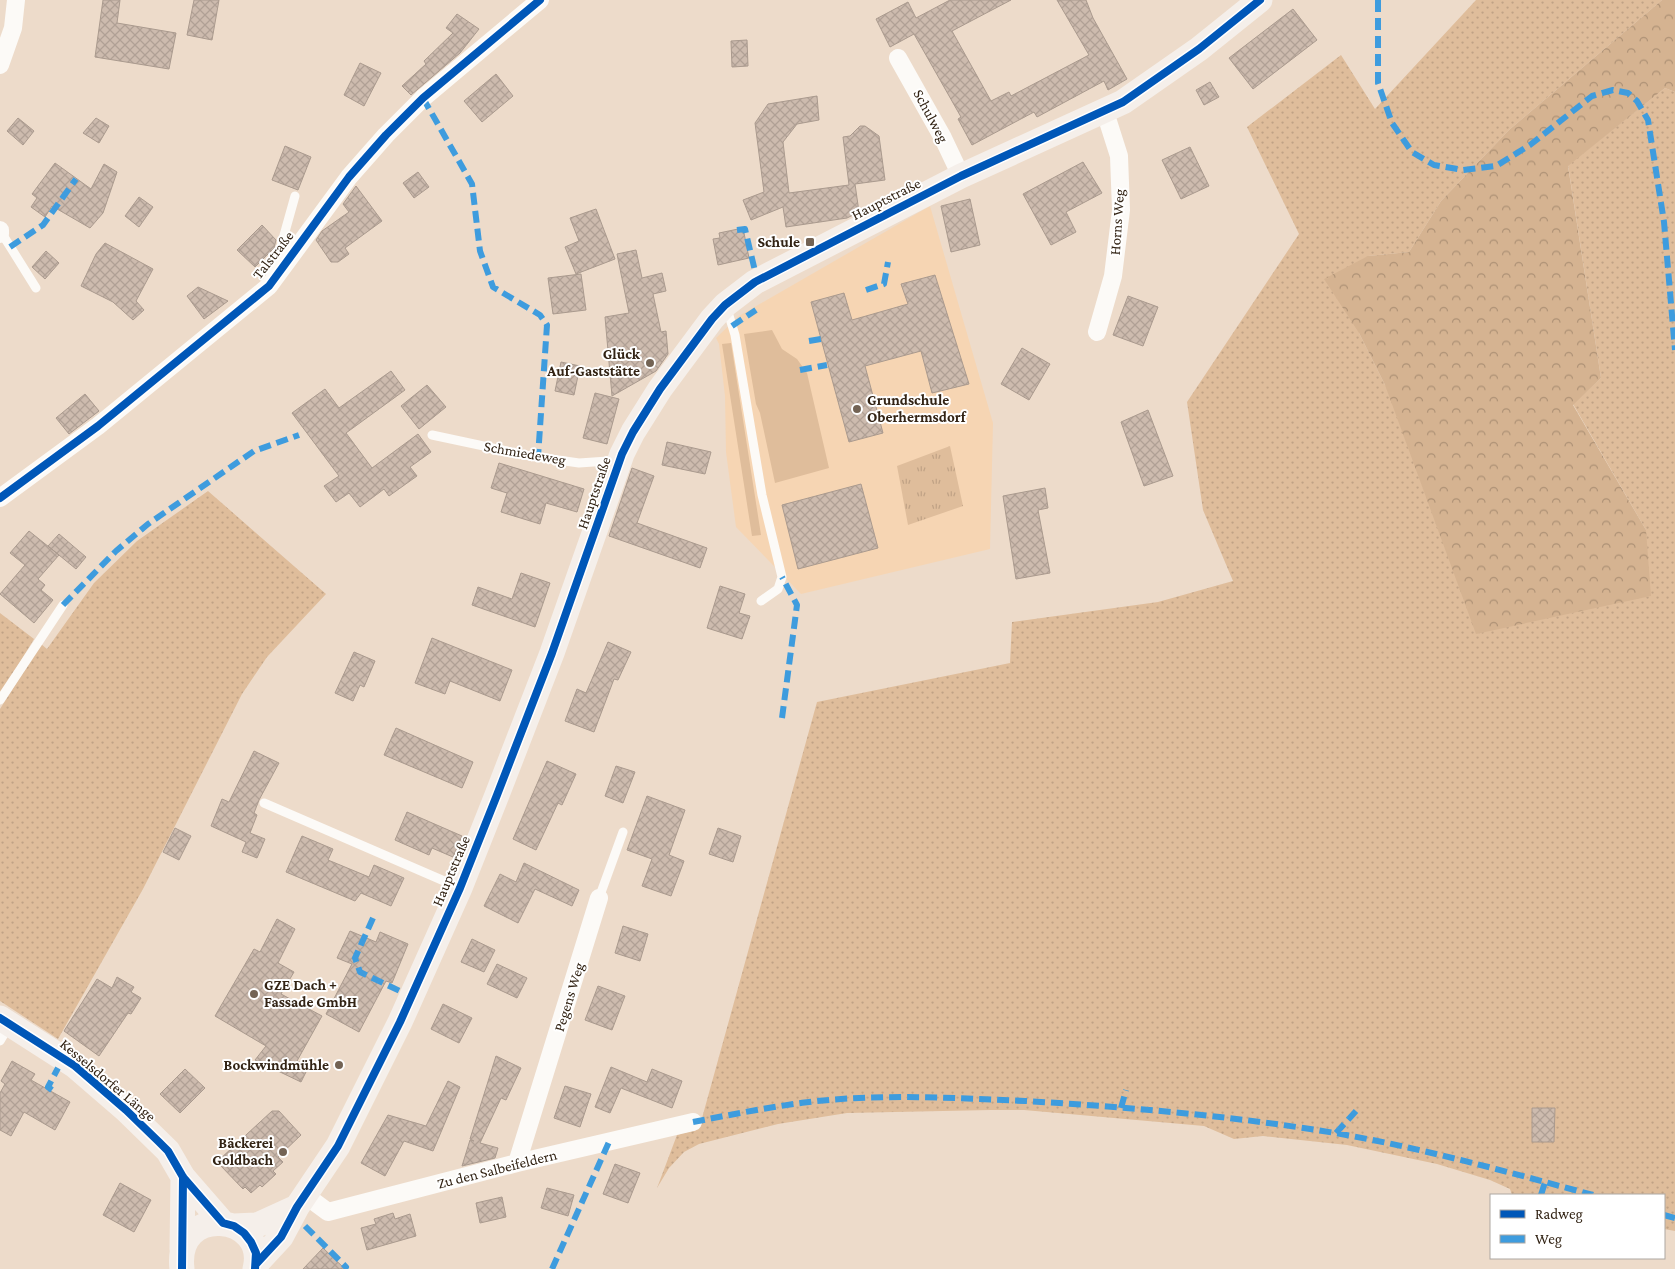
<svg xmlns="http://www.w3.org/2000/svg" width="1675" height="1269" viewBox="0 0 1675 1269" font-family="'Crimson Pro',serif">
<style>
.built{fill:#f6d5b3}
.grass{fill:url(#grass-dots)}
.forest{fill:url(#forest-crowns)}
.park{fill:url(#park-tufts)}
.garden{fill:#dfbd9b}
.building{fill:url(#building-cross-hatch);stroke:#aa9a8e}
.lines{fill:none;stroke-linecap:round;stroke-linejoin:round}
.lane{stroke:#fcfaf7;stroke-width:9}
.street{stroke:#fcfaf7;stroke-width:18}
.secondary{stroke:#f5efea;stroke-width:25}
.quiet{stroke:#3e9cde;stroke-width:6;stroke-dasharray:12 6;stroke-linecap:butt}
.cycleway-casing{stroke:#fff;stroke-width:11}
.cycleway{stroke:#0057b8;stroke-width:8}
.poi-dot{fill:#736354;stroke:#fff;stroke-width:2}
.labels{text-anchor:middle;stroke-width:4;stroke-linejoin:round;paint-order:stroke}
.street-label{font-size:15px;fill:#322314;stroke:#fff}
.poi-label{font-size:15px;font-weight:bold;fill:#322314;stroke:#fff;text-anchor:end}
</style>
<defs>
<pattern id="grass-dots" width="8" height="8" patternUnits="userSpaceOnUse" patternTransform="scale(1.25)"><rect width="8" height="8" fill="#dfbd9b"/><path d="M2 2h.1M6 6h.1" fill="none" stroke="#c0a285" stroke-width="1.8" stroke-linecap="round"/></pattern>
<pattern id="forest-crowns" width="20" height="18" patternUnits="userSpaceOnUse" patternTransform="scale(1.25)"><rect width="20" height="18" fill="#d5b391"/><path d="M2 6a3 3 0 1 1 6 0M12 15a3 3 0 1 1 6 0" fill="none" stroke="#ad9175"/></pattern>
<pattern id="park-tufts" width="24" height="20" patternUnits="userSpaceOnUse" patternTransform="scale(1.25)"><rect width="24" height="20" fill="#dfbd9b"/><path d="M3 7l-1-3M5 7V3M7 7l1-3M15 17l-1-3M17 17v-4M19 17l1-3" fill="none" stroke="#c0a285"/></pattern>
<pattern id="building-cross-hatch" width="8" height="8" patternUnits="userSpaceOnUse" patternTransform="scale(1.25)"><rect width="8" height="8" fill="#cdbbae"/><path d="M0 0l8 8M0 8l8-8" fill="none" stroke="#b0a095"/></pattern>
</defs>
<rect width="100%" height="100%" fill="#eddbca"/>
<path class="built" d="M 930,206 L 993,423 L 990,549 L 801,594 L 736,527 L 726,452 L 725,396 L 719,344 L 716,338 L 739,316 Z"/>
<path class="grass" d="M 1476,0 L 1662,0 L 1509,130 L 1441,201 L 1409,252 L 1368,256 L 1359,333 L 1385,385 L 1646,530 L 1573,404 L 1601,378 L 1568,165 L 1665,88 L 1675,92 L 1675,1231 L 1664,1229 L 1664,1195 L 1512,1195 L 1510,1189 L 1490,1180 L 1437,1164 L 1347,1145 L 1263,1136 L 1234,1139 L 1204,1126 L 1024,1110 L 991,1110 L 847,1113 L 778,1124 L 699,1144 L 684,1152 L 669,1168 L 657,1188 L 677,1135 L 699,1129 L 817,702 L 1010,663 L 1012,622 L 1158,602 L 1233,581 L 1203,510 L 1187,402 L 1299,234 L 1247,127 L 1341,55 L 1375,109 Z
M 208,491 L 326,594 L 267,657 L 242,694 L 143,889 L 58,1039 L 0,1001 L 0,709 L 41,644 L 47,649 L 94,583 L 137,541 Z
M 0,613 L 34,639 L 0,695 Z"/>
<path class="forest" d="M 1662,0 L 1675,0 L 1675,92 L 1665,88 L 1568,166 L 1601,378 L 1573,405 L 1646,530 L 1651,596 L 1476,634 L 1385,385 L 1359,333 L 1324,279 L 1368,256 L 1409,252 L 1441,201 L 1509,130 Z"/>
<path class="park" d="M 950,446 L 963,506 L 908,525 L 897,466 Z"/>
<path class="garden" d="M 772,330 L 782,349 L 797,359 L 807,373 L 829,468 L 775,483 L 760,413 L 756,404 L 744,334 Z
M 731,343 L 761,535 L 752,536 L 722,344 Z"/>
<path class="building" d="M 103,0 L 120,0 L 117,23 L 176,33 L 169,69 L 95,57 Z
M 194,0 L 219,0 L 212,40 L 187,35 Z
M 950,0 L 1011,0 L 952,31 L 991,101 L 1009,92 L 1011,96 L 1089,55 L 1057,0 L 1086,0 L 1093,18 L 1127,79 L 1108,90 L 1104,81 L 1037,117 L 1034,112 L 972,145 L 958,119 L 961,117 L 914,34 L 890,47 L 876,19 L 908,2 L 916,18 Z
M 1293,9 L 1317,40 L 1253,89 L 1229,58 Z
M 457,14 L 479,29 L 460,53 L 411,95 L 402,86 L 426,64 L 424,61 L 453,33 L 446,28 Z
M 747,40 L 748,66 L 732,67 L 731,41 Z
M 360,63 L 381,73 L 364,106 L 344,95 Z
M 496,74 L 513,96 L 482,122 L 464,101 Z
M 1210,82 L 1219,97 L 1204,105 L 1196,90 Z
M 817,96 L 819,120 L 797,124 L 783,142 L 789,193 L 849,185 L 843,137 L 850,136 L 860,126 L 865,126 L 879,136 L 885,180 L 855,184 L 859,212 L 847,218 L 786,227 L 783,207 L 751,220 L 743,200 L 764,192 L 755,123 L 768,104 Z
M 18,118 L 34,131 L 23,145 L 7,131 Z
M 96,118 L 109,126 L 99,143 L 83,133 Z
M 285,146 L 311,157 L 298,190 L 272,180 Z
M 1190,147 L 1209,186 L 1181,199 L 1162,160 Z
M 1083,162 L 1102,193 L 1066,212 L 1076,232 L 1051,245 L 1023,194 Z
M 55,163 L 91,189 L 104,164 L 117,172 L 103,213 L 90,228 L 52,206 L 45,217 L 31,207 L 37,198 L 32,194 Z
M 418,172 L 429,187 L 414,198 L 403,183 Z
M 356,186 L 382,221 L 345,248 L 349,254 L 338,262 L 331,262 L 316,240 L 322,231 L 349,212 L 343,204 Z
M 139,197 L 153,207 L 139,227 L 125,216 Z
M 970,199 L 980,245 L 951,252 L 941,206 Z
M 596,209 L 615,259 L 576,274 L 565,247 L 579,241 L 570,218 Z
M 262,225 L 276,240 L 274,248 L 255,267 L 237,250 Z
M 743,228 L 749,258 L 718,265 L 713,239 L 720,238 L 719,233 Z
M 105,243 L 153,269 L 136,301 L 144,310 L 133,320 L 113,302 L 81,286 L 96,254 Z
M 636,250 L 642,278 L 662,273 L 666,291 L 653,294 L 661,332 L 666,331 L 668,354 L 656,371 L 612,396 L 605,317 L 629,313 L 617,254 Z
M 46,251 L 59,263 L 45,279 L 32,267 Z
M 581,274 L 586,310 L 553,314 L 548,278 Z
M 935,275 L 969,384 L 932,393 L 921,351 L 865,366 L 883,433 L 849,442 L 811,302 L 844,293 L 852,320 L 908,304 L 901,284 Z
M 198,287 L 228,301 L 204,319 L 187,296 Z
M 1128,296 L 1158,307 L 1143,346 L 1113,335 Z
M 1022,348 L 1050,364 L 1029,400 L 1001,384 Z
M 561,362 L 580,366 L 574,395 L 555,391 Z
M 391,371 L 405,390 L 346,433 L 372,468 L 418,434 L 431,452 L 410,467 L 417,476 L 389,496 L 384,489 L 360,507 L 349,493 L 336,502 L 324,486 L 339,476 L 292,413 L 325,389 L 339,408 Z
M 427,385 L 446,407 L 419,429 L 401,406 Z
M 595,393 L 619,399 L 607,444 L 583,438 Z
M 85,394 L 99,411 L 69,434 L 56,418 Z
M 1148,410 L 1173,476 L 1144,486 L 1121,422 Z
M 667,442 L 711,452 L 705,474 L 662,465 Z
M 499,463 L 584,489 L 577,512 L 546,503 L 540,524 L 501,512 L 507,493 L 491,488 Z
M 632,468 L 654,476 L 637,523 L 707,548 L 700,568 L 609,536 Z
M 861,484 L 878,548 L 798,569 L 782,505 Z
M 1045,488 L 1048,508 L 1038,510 L 1050,573 L 1016,579 L 1003,496 Z
M 29,531 L 59,555 L 38,579 L 45,585 L 41,590 L 53,600 L 34,623 L 0,594 L 25,565 L 10,553 Z
M 59,534 L 86,557 L 76,569 L 48,546 Z
M 521,573 L 550,583 L 535,627 L 472,605 L 478,587 L 512,599 Z
M 720,586 L 745,594 L 739,613 L 750,616 L 742,639 L 707,628 Z
M 432,638 L 512,670 L 500,701 L 450,681 L 445,694 L 415,683 Z
M 608,642 L 631,652 L 618,680 L 614,679 L 594,732 L 565,721 L 577,689 L 586,693 Z
M 354,652 L 375,661 L 364,687 L 360,685 L 353,701 L 335,693 Z
M 396,728 L 473,762 L 462,788 L 384,755 Z
M 254,751 L 279,763 L 259,800 L 254,813 L 257,815 L 250,833 L 265,839 L 257,858 L 242,852 L 246,842 L 211,826 L 222,799 L 229,802 Z
M 547,761 L 576,774 L 562,805 L 558,803 L 536,850 L 513,839 Z
M 616,766 L 635,772 L 623,803 L 605,796 Z
M 647,796 L 685,810 L 669,855 L 684,861 L 671,896 L 642,886 L 652,859 L 627,850 Z
M 407,812 L 462,836 L 453,857 L 432,848 L 429,855 L 395,840 Z
M 175,828 L 191,836 L 179,860 L 163,852 Z
M 718,828 L 741,836 L 733,862 L 709,854 Z
M 302,836 L 333,849 L 328,860 L 369,877 L 374,865 L 404,878 L 391,906 L 361,893 L 355,901 L 286,872 Z
M 524,863 L 579,890 L 572,906 L 535,889 L 518,923 L 484,906 L 500,874 L 516,882 Z
M 277,919 L 295,929 L 278,963 L 294,972 L 281,994 L 322,1016 L 297,1061 L 309,1066 L 301,1082 L 255,1060 L 266,1046 L 215,1016 L 254,949 L 260,952 Z
M 623,926 L 648,934 L 640,961 L 615,953 Z
M 350,931 L 376,942 L 380,932 L 408,944 L 392,983 L 386,981 L 359,1032 L 326,1014 L 352,964 L 337,958 Z
M 472,939 L 495,950 L 484,972 L 461,962 Z
M 497,964 L 527,978 L 517,998 L 487,984 Z
M 117,977 L 134,987 L 131,992 L 141,998 L 131,1014 L 128,1013 L 99,1056 L 64,1031 L 97,979 L 112,988 Z
M 598,986 L 625,996 L 612,1030 L 585,1020 Z
M 443,1004 L 472,1018 L 459,1043 L 431,1029 Z
M 496,1056 L 521,1068 L 506,1100 L 501,1098 L 480,1143 L 498,1148 L 495,1158 L 462,1166 L 470,1140 L 474,1141 L 470,1139 Z
M 12,1061 L 35,1074 L 31,1080 L 70,1102 L 55,1130 L 24,1112 L 11,1136 L 0,1130 L 0,1093 L 5,1084 L 1,1081 Z
M 611,1067 L 647,1082 L 652,1069 L 682,1081 L 672,1108 L 621,1088 L 610,1113 L 595,1107 Z
M 185,1069 L 205,1088 L 180,1113 L 160,1094 Z
M 448,1081 L 460,1087 L 433,1151 L 404,1141 L 385,1176 L 361,1163 L 388,1115 L 426,1126 Z
M 565,1086 L 591,1094 L 580,1127 L 554,1118 Z
M 1532,1108 L 1555,1108 L 1554,1142 L 1532,1142 Z
M 272,1111 L 279,1111 L 301,1135 L 278,1157 L 283,1162 L 273,1171 L 276,1174 L 262,1187 L 260,1185 L 251,1193 L 245,1187 L 243,1189 L 220,1165 L 223,1162 L 220,1159 Z
M 615,1164 L 640,1173 L 628,1203 L 603,1194 Z
M 120,1183 L 151,1200 L 134,1232 L 103,1215 Z
M 547,1188 L 574,1195 L 568,1216 L 541,1208 Z
M 502,1197 L 506,1217 L 480,1223 L 476,1203 Z
M 393,1213 L 395,1219 L 410,1214 L 416,1236 L 367,1250 L 361,1228 L 376,1224 L 374,1219 Z
M 323,1248 L 345,1269 L 303,1269 Z"/>
<g class="lines">
<path class="lane" d="M 1,232 L 36,288
M 274,271 L 295,196
M 727,309 L 735,335 L 762,495 L 782,577 L 778,589 L 761,601
M 432,435 L 530,456 L 579,463 L 608,461 L 616,465
M 0,700 L 63,605
M 264,803 L 458,887
M 599,898 L 623,832
M 0,1041 L 9,1026"/>
<path class="street" d="M 898,58 L 943,138 L 961,176
M 0,65 L 13,28 L 16,0
M 0,230 L 0,234
M 1097,332 L 1113,276 L 1121,210 L 1119,156 L 1105,112
M 0,498 L 98,426 L 269,286 L 349,177 L 386,135 L 423,98 L 540,0
M 517,1163 L 599,898
M 305,1195 L 328,1212 L 517,1163 L 693,1122"/>
<path class="secondary" d="M 0,1018 L 75,1066 L 126,1110 L 168,1151 L 183,1177 L 223,1223
M 234,1226 L 257,1225 L 297,1207
M 182,1249 L 183,1177
M 256,1264 L 281,1237 L 297,1207 L 338,1146 L 400,1022 L 460,888 L 497,795 L 552,653 L 622,454 L 633,432 L 660,389 L 712,319 L 725,305 L 755,282 L 961,176 L 1123,102 L 1199,49 L 1260,0
M 182,1269 C 174,1203 269,1214 255,1269"/>
<path class="quiet" d="M 1378,0 L 1378,83 L 1392,123 L 1412,152 L 1434,165 L 1463,170 L 1496,166 L 1530,145 L 1592,96 L 1613,90 L 1628,93 L 1637,101 L 1648,120 L 1664,222 L 1675,350
M 423,98 L 472,184 L 480,251 L 493,287 L 540,315 L 547,325 L 538,457
M 737,230 L 745,229 L 755,271
M 10,247 L 43,225 L 76,179
M 866,290 L 884,284 L 888,262
M 732,326 L 756,310
M 809,341 L 821,339
M 800,370 L 827,365
M 63,605 L 116,551 L 148,524 L 254,451 L 299,435
M 782,718 L 797,605 L 782,577
M 373,918 L 355,958 L 360,972 L 402,992
M 52,1090 L 48,1087 L 58,1068
M 1121,1108 L 1126,1090
M 693,1122 C 729,1115 765,1108 801,1103 C 875,1093 951,1098 1025,1101 C 1129,1107 1233,1116 1335,1133 C 1422,1148 1508,1172 1593,1195
M 1336,1133 L 1356,1111
M 1541,1195 L 1545,1182
M 1664,1215 L 1675,1218
M 305,1226 L 346,1267 L 344,1269
M 552,1269 L 609,1142"/>
<g class="cycleway-casing">
<path id="cycleway" d="M 0,498 L 98,426 L 269,286 L 349,177 L 386,135 L 423,98 L 540,0
M 0,1018 L 75,1066 L 126,1110 L 159,1142 L 168,1151 L 183,1177 L 223,1223 L 234,1226 L 244,1233 L 251,1242 L 256,1253 L 255,1269
M 256,1264 L 281,1237 L 297,1207 L 338,1146 L 400,1022 L 460,888 L 497,795 L 552,653 L 622,454 L 633,432 L 660,389 L 712,319 L 725,305 L 755,282 L 961,176 L 1123,102 L 1199,49 L 1260,0
M 182,1269 L 183,1177"/>
</g>
<use href="#cycleway" class="cycleway"/>
</g>
<g class="poi-dot">
<rect x="805" y="237" width="10" height="10" rx="2.5"/>
<circle cx="650" cy="363" r="5"/>
<circle cx="857" cy="409" r="5"/>
<circle cx="254" cy="994" r="5"/>
<circle cx="339" cy="1065" r="5"/>
<circle cx="283" cy="1152" r="5"/>
</g>
<g class="labels">
<g class="street-label">
<text transform="translate(931 116) rotate(62)" y="5">Schulweg</text>
<text transform="translate(886 199) rotate(-27)" y="5">Hauptstraße</text>
<text transform="translate(1117 222) rotate(-86)" y="5">Horns Weg</text>
<text transform="translate(273 255) rotate(-52)" y="5">Talstraße</text>
<text transform="translate(525 453) rotate(10)" y="5">Schmiedeweg</text>
<text transform="translate(594 493) rotate(-71)" y="5">Hauptstraße</text>
<text transform="translate(451 871) rotate(-67)" y="5">Hauptstraße</text>
<text transform="translate(569 997) rotate(-73)" y="5">Pegens Weg</text>
<text transform="translate(108 1080) rotate(40)" y="5">Kesselsdorfer Länge</text>
<text transform="translate(497 1169) rotate(-14)" y="5">Zu den Salbeifeldern</text>
</g>
<g class="poi-label">
<text x="800" y="247">Schule</text>
<text x="640" y="359">Glück<tspan x="640" dy="17">Auf-Gaststätte</tspan></text>
<text x="867" y="405" text-anchor="start">Grundschule<tspan x="867" dy="17">Oberhermsdorf</tspan></text>
<text x="264" y="990" text-anchor="start">GZE Dach +<tspan x="264" dy="17">Fassade GmbH</tspan></text>
<text x="329" y="1070">Bockwindmühle</text>
<text x="273" y="1148">Bäckerei<tspan x="273" dy="17">Goldbach</tspan></text>
</g>
</g>
<rect x="1490" y="1194" width="175" height="65" fill="#ffffff" stroke="#ada7a1"/>
<rect x="1500" y="1210" width="25" height="8" fill="#0057b8" stroke="#ada7a1"/>
<text x="1535" y="1219" font-size="15" fill="#322314">Radweg</text>
<rect x="1500" y="1235" width="25" height="8" fill="#3e9cde" stroke="#ada7a1"/>
<text x="1535" y="1244" font-size="15" fill="#322314">Weg</text>
</svg>
